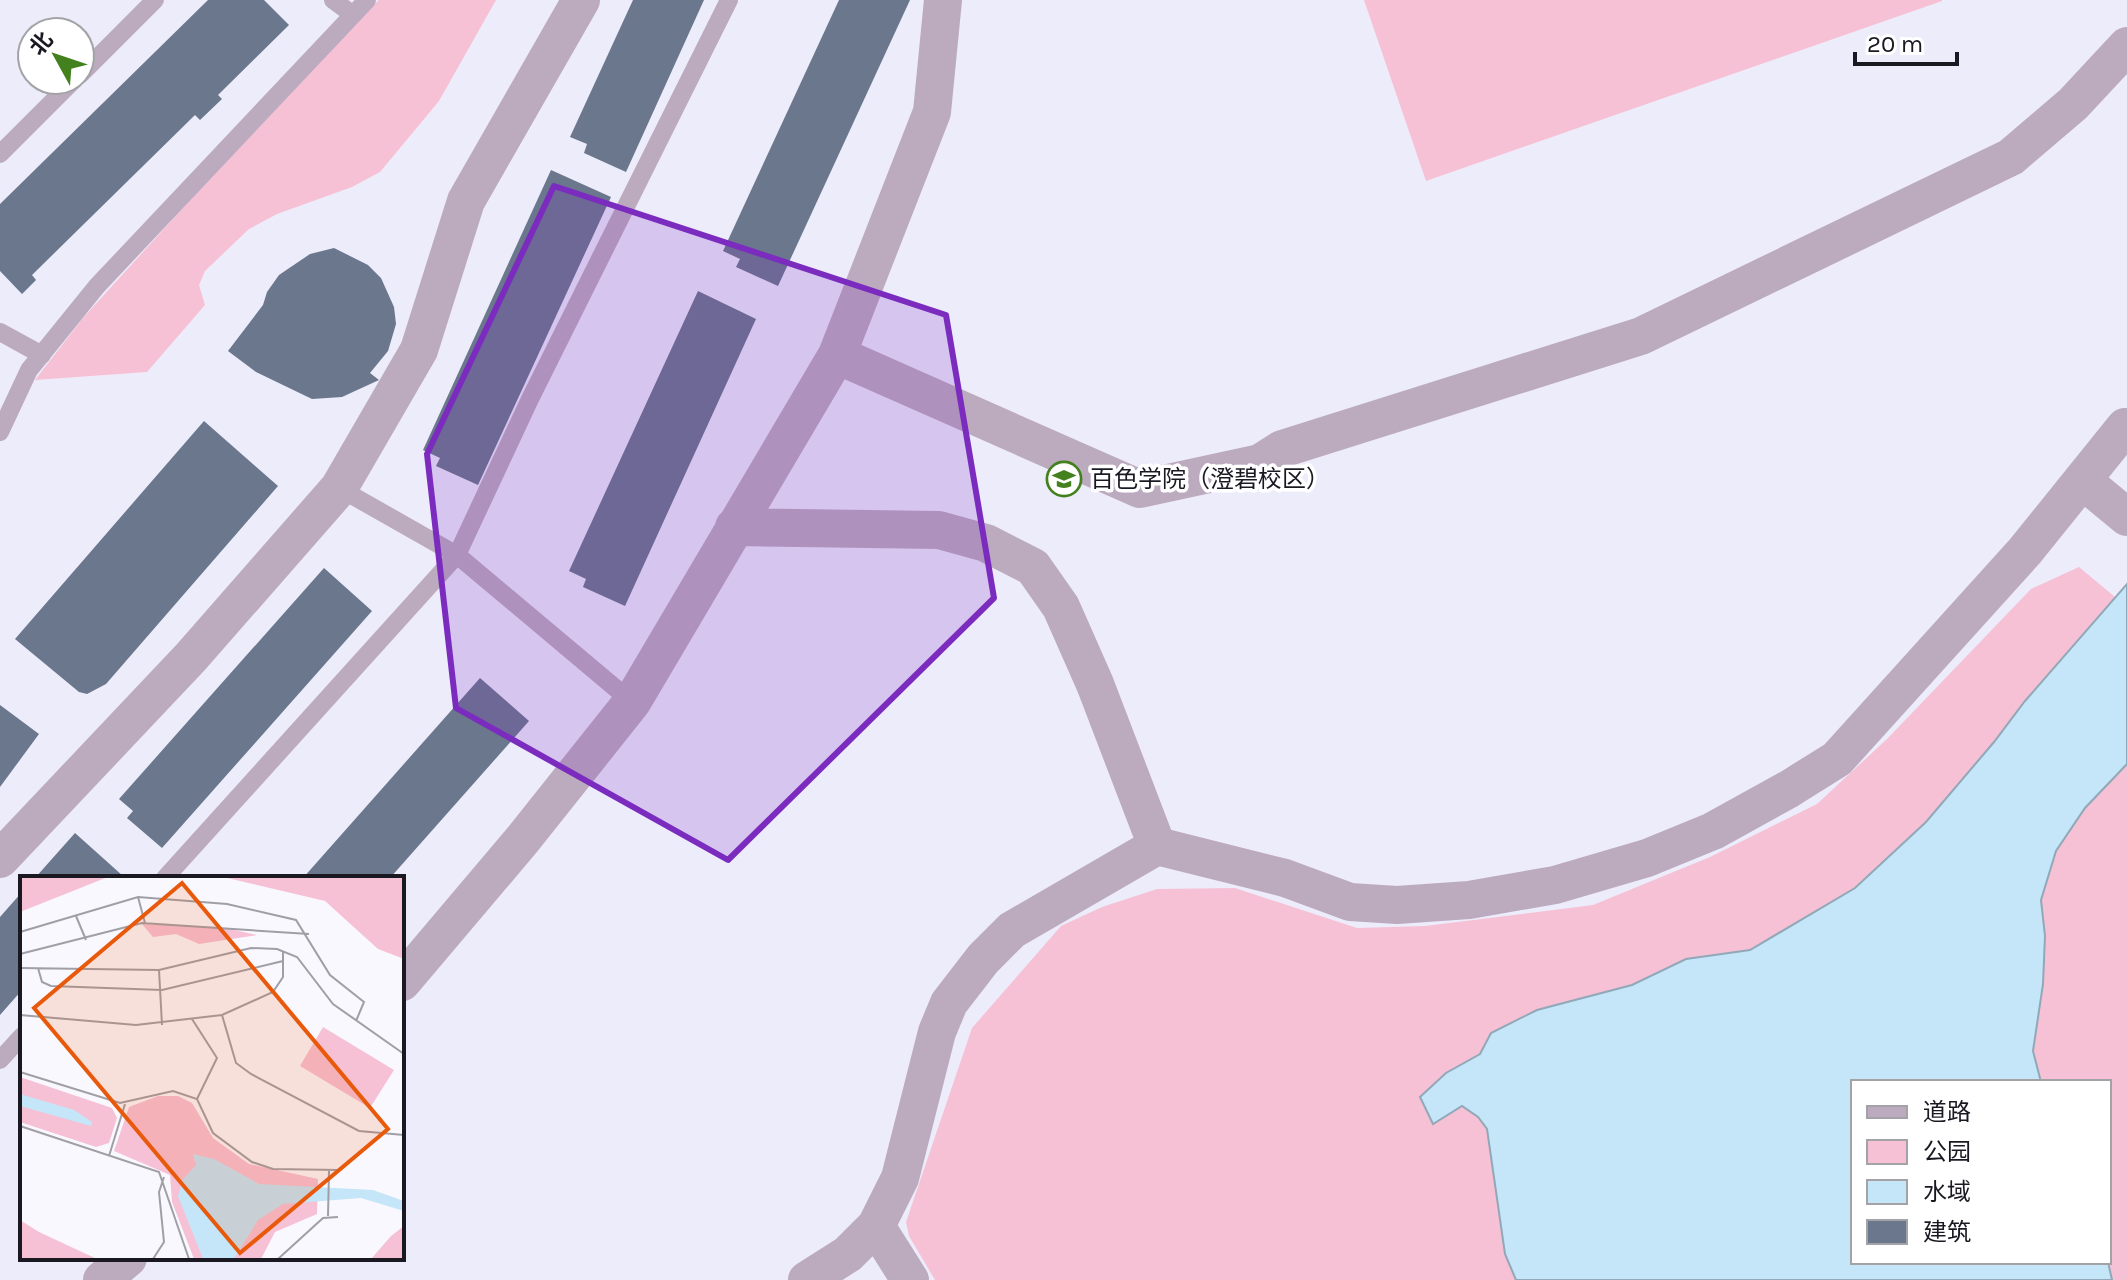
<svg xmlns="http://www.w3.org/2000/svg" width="2127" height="1280" viewBox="0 0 2127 1280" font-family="Karla,'Noto Sans SC',sans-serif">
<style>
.built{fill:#edecfa;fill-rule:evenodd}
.green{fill:#f6c1d5;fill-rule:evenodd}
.water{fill:#c4e6f8;stroke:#91a8b8;stroke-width:2}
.building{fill:#6a778c}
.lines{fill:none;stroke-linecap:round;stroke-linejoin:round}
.service{stroke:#bcabbe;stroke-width:18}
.minor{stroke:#bcabbe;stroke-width:38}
.marked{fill:#7b2cbf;fill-opacity:0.2;stroke:#7b2cbf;stroke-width:6;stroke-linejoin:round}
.labels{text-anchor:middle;stroke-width:7;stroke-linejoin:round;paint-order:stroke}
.poi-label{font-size:24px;fill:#1a1922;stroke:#fff;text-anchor:start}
.inset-road{fill:none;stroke:#a09fa6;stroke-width:2}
.view{fill:#e8590c;fill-opacity:0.15;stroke:#e8590c;stroke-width:4}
.inset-edge{fill:none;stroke:#1a1922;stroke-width:4}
</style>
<rect width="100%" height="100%" fill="#f9f8fe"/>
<path class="built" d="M 0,0 L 2127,0 L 2127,1280 L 0,1280 ZM 32,32 L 80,32 L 80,80 L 32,80 ZM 22,878 L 402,878 L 402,1258 L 22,1258 ZM 1853,1082 L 2109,1082 L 2109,1262 L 1853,1262 Z"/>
<path class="green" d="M 379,0 L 496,0 L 439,101 L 380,172 L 352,187 L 277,214 L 249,229 L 205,271 L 199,285 L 205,305 L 147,372 L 35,380 L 83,318 L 340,35 Z
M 1364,0 L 1942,0 L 1942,1 L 1426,181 Z
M 2079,567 L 2127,607 L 2127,1280 L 935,1280 L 909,1236 L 906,1222 L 972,1028 L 1061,926 L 1102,907 L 1157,889 L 1235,888 L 1357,928 L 1425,926 L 1593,905 L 1710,857 L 1817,804 L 1887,739 L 2031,589 ZM 1853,1082 L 2109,1082 L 2109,1262 L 1853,1262 Z"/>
<path class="water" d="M 2127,584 L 2127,764 L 2085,808 L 2056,851 L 2041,900 L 2045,936 L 2043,984 L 2033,1051 L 2041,1082 L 1853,1082 L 1853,1262 L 2108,1262 L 2112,1280 L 1516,1280 L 1505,1254 L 1487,1129 L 1478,1117 L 1462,1106 L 1433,1124 L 1420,1097 L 1446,1073 L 1480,1054 L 1491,1033 L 1537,1010 L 1632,985 L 1686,959 L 1750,950 L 1855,888 L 1926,822 L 1994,742 L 2025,701 Z"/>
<path class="building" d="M 208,0 L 264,0 L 289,25 L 218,95 L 222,99 L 200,120 L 195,115 L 32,275 L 36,280 L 22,294 L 0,271 L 0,204 Z
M 633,0 L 704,0 L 626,172 L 584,153 L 587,144 L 570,137 Z
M 839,0 L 910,0 L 778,286 L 736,267 L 740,259 L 723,251 Z
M 551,170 L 611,197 L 478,485 L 436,466 L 440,458 L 423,450 Z
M 334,248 L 368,265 L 381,278 L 394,307 L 396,324 L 388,351 L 370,373 L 379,380 L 342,397 L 312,399 L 256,372 L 228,351 L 263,305 L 267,292 L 279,275 L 310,254 Z
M 698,291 L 756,319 L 625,606 L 583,587 L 586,579 L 569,571 Z
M 204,421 L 278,486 L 106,684 L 87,694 L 79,692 L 15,639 Z
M 324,568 L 372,611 L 162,848 L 127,818 L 133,811 L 119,799 Z
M 480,678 L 529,721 L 390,878 L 303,878 Z
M 0,705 L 39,734 L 0,787 Z
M 75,833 L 123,876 L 121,878 L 35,878 Z
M 22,892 L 22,990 L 0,1015 L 0,917 Z"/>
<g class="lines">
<path class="service" d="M 333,0 L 352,14
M 80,75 L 155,0
M 0,154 L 74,80
M 0,332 L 42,355
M 0,432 L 29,370 L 97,286 L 367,0
M 339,488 L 457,555 L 632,702
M 165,878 L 457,555 L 530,399 L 729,0
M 0,1060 L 22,1036"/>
<path class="minor" d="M 837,355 L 1140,489 L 1260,463 L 1282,449 L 1641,336 L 2011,157 L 2073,104 L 2127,46
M 2082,480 L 2127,517
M 734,527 L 939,530 L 986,543 L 1033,567 L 1061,607 L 1095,684 L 1157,846
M 0,859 L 191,657 L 339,488 L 419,350 L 466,201 L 581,0
M 402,982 L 523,839 L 632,702 L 837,355 L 932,112 L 943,0
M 876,1226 L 910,1280
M 102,1280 L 128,1258
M 807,1280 L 848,1254 L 876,1226 L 900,1178 L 937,1032 L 949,1003 L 983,959 L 1012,930 L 1157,846 L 1285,878 L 1350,902 L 1397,905 L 1469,900 L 1555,885 L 1647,858 L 1713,831 L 1789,789 L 1837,759 L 2025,551 L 2125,427"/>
</g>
<path class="marked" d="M 554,186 L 946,315 L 994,598 L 728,860 L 456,708 L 427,454 Z"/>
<defs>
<g id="university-ring" transform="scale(1.8)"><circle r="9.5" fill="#fff" stroke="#43811f" stroke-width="1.5"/><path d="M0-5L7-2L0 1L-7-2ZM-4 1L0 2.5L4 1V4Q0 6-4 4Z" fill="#43811f"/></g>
</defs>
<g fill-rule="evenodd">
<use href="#university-ring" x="1064" y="479"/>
</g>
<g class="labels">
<g class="poi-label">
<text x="1090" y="487">百色学院（澄碧校区）</text>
</g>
</g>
<g transform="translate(20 876)">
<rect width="384" height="384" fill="#f9f8fe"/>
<path d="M 0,1 L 88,1 L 0,36 ZM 203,1 L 384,1 L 384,83 L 358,73 L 305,25 ZM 122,48 L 200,51 L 237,59 L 179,68 L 156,58 L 133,61 ZM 303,151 L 374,194 L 350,232 L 280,190 ZM 0,201 L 92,232 L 97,242 L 89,267 L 76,271 L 0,246 ZM 138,220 L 158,220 L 172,227 L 193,262 L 229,288 L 298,303 L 297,338 L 255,356 L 241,383 L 174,383 L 152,326 L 150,299 L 94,275 L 109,231 ZM 0,344 L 19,356 L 77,383 L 0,383 ZM 384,350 L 384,383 L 351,383 L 371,360 Z" fill="#f6c1d5"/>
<path d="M 0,218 L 54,234 L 72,246 L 71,250 L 0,230 ZM 173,278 L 194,283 L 239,308 L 353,314 L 384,325 L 384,335 L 341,322 L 263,328 L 238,344 L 214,383 L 183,383 L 158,320 L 163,303 L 176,289 Z" fill="#c4e6f8"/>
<path class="inset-road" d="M 118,21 L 125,47M 56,40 L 66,64M 0,56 L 118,21 L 207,28 L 276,44 L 310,99 L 344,126 L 336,145M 0,78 L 122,47 L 289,58M 0,92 L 139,94 L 231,72 L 257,73 L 277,81 L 313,128 L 384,178M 18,92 L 22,106 L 31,110 L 142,114 L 263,85M 139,94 L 142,149M 0,139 L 116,149 L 202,139 L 253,116 L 263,101 L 263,75M 202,139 L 216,187 L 231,198 L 339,255 L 384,259M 172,143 L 197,182 L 177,223M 0,196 L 100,227 L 153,215 L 177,223 L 193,257 L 232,286 L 253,293 L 319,294M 0,250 L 139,296 L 169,383M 89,280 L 105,228M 308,340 L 309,295M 133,383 L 144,366 L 139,316 L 144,301M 258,383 L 303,342 L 318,341"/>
<path class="view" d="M 162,7 L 368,253 L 220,377 L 14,132 Z"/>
<rect width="384" height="384" class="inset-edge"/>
</g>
<rect x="1851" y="1080" width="260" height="184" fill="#ffffff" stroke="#a3a3a7" stroke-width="2"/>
<rect x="1867" y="1106" width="40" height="12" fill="#bcabbe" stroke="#a3a3a7" stroke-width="2"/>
<text x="1923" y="1120" font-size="24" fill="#1a1922">道路</text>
<rect x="1867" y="1140" width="40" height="24" fill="#f6c1d5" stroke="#a3a3a7" stroke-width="2"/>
<text x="1923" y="1160" font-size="24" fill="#1a1922">公园</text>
<rect x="1867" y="1180" width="40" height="24" fill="#c4e6f8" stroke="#a3a3a7" stroke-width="2"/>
<text x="1923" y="1200" font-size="24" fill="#1a1922">水域</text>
<rect x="1867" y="1220" width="40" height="24" fill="#6a778c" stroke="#a3a3a7" stroke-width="2"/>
<text x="1923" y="1240" font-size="24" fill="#1a1922">建筑</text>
<g transform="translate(56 56) rotate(310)"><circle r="38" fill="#ffffff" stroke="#a3a3a7" stroke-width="2"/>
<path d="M0-6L14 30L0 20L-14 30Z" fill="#43811f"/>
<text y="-12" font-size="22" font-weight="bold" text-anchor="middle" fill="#1a1922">北</text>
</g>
<path d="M1855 52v12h102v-12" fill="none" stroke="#1a1922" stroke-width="4"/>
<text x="1867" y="52" font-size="24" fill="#1a1922" stroke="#ffffff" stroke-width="6" paint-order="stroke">20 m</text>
</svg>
